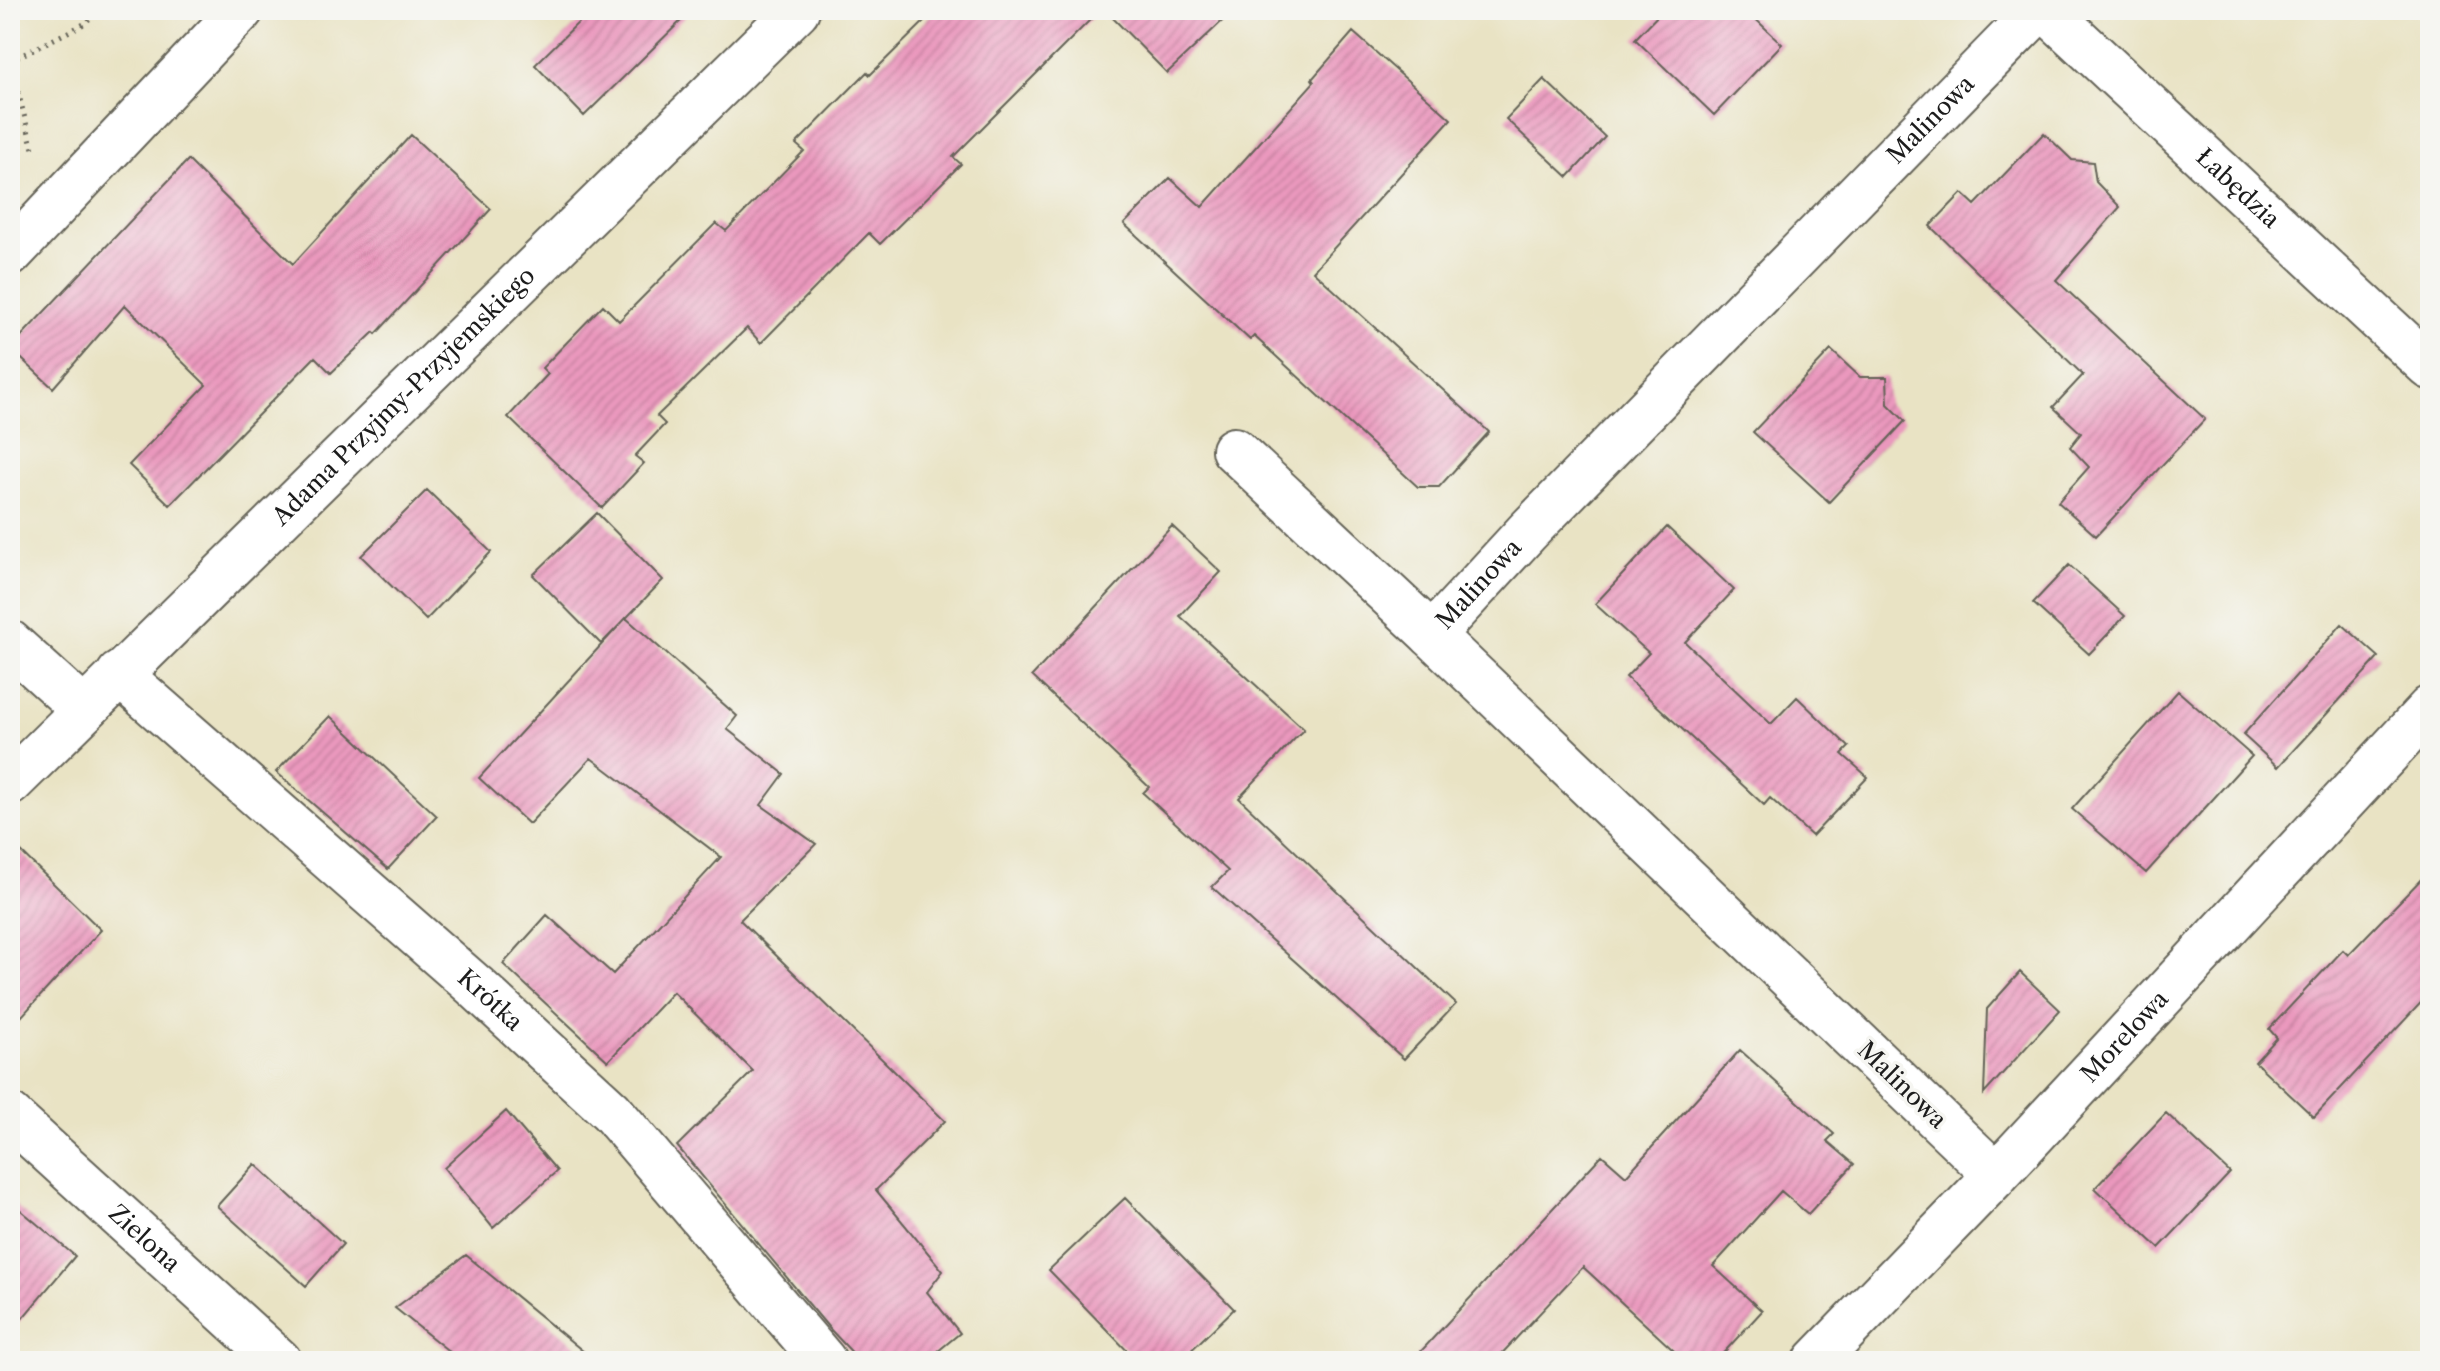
<svg xmlns="http://www.w3.org/2000/svg" width="2440" height="1371" viewBox="0 0 2440 1371" font-family="'Libre Caslon Text',serif">
<style>
.building{fill:url(#building-hatch)}
.lines{fill:none;stroke-linecap:round;stroke-linejoin:round}
.minor-casing{stroke:#646257;stroke-width:48}
.path{stroke:#646257;stroke-width:5;stroke-dasharray:2 6;stroke-linecap:butt}
.minor{stroke:#fff;stroke-width:44}
.labels{text-anchor:middle;stroke-width:7;stroke-linejoin:round;paint-order:stroke}
.street-label{font-size:24px;fill:#1c1c1c;stroke:#f6f6f2}
</style>
<defs>
<pattern id="building-hatch" width="6" height="6" patternUnits="userSpaceOnUse" patternTransform="scale(2)"><rect width="6" height="6" fill="#ea98bd"/><path d="M-1 1l2-2M0 6l6-6M5 7l2-2" fill="none" stroke="#c882a2"/></pattern>
</defs>
<rect width="100%" height="100%" fill="#f6f6f2"/>
<filter id="ink" filterUnits="userSpaceOnUse"><feTurbulence type="fractalNoise" baseFrequency=".0125" numOctaves="2"/><feDisplacementMap in="SourceGraphic" scale="16" xChannelSelector="R" yChannelSelector="G"/><feConvolveMatrix kernelMatrix="1 2 1 2 8 2 1 2 1" color-interpolation-filters="sRGB"/></filter>
<filter id="wash" filterUnits="userSpaceOnUse"><feTurbulence type="fractalNoise" baseFrequency=".006" numOctaves="4" result="noise"/><feDisplacementMap in="SourceGraphic" scale="32" xChannelSelector="R" yChannelSelector="G"/><feGaussianBlur stdDeviation="1.8" result="paint"/><feColorMatrix in="noise" values="0 0 0 0 0 0 0 0 0 0 0 0 0 0 0 0 0 1.4 0 .05"/><feComposite in="paint" operator="in"/></filter>
<g filter="url(#wash)">
<rect width="100%" height="100%" fill="#e9e3c4"/>
<g id="blocks">
<path class="building" d="M 591,10 L 692,10 L 584,116 L 535,65 Z
M 936,10 L 1100,10 L 953,157 L 961,164 L 880,244 L 869,233 L 761,343 L 747,328 L 657,416 L 665,424 L 635,456 L 644,463 L 602,508 L 508,417 L 548,374 L 542,368 L 603,305 L 619,321 L 716,223 L 726,231 L 804,151 L 796,144 L 867,72 L 870,75 Z
M 1105,10 L 1234,10 L 1167,73 Z
M 1663,10 L 1746,10 L 1782,44 L 1714,115 L 1635,39 Z
M 1353,32 L 1451,119 L 1313,271 L 1489,432 L 1439,487 L 1418,487 L 1254,336 L 1250,340 L 1124,224 L 1170,178 L 1202,207 L 1314,82 L 1312,79 Z
M 1544,79 L 1605,137 L 1568,177 L 1506,119 Z
M 2044,133 L 2072,160 L 2093,162 L 2096,182 L 2120,207 L 2056,280 L 2205,419 L 2096,536 L 2058,502 L 2089,467 L 2070,447 L 2081,433 L 2053,407 L 2083,375 L 1930,226 L 1962,193 L 1975,205 Z
M 411,135 L 491,209 L 376,334 L 374,332 L 331,373 L 315,357 L 170,505 L 129,465 L 206,385 L 125,305 L 53,388 L 10,348 L 188,160 L 293,264 Z
M 1831,350 L 1860,377 L 1887,377 L 1888,404 L 1905,421 L 1829,502 L 1753,432 Z
M 427,490 L 491,552 L 426,620 L 361,556 Z
M 597,513 L 663,580 L 601,644 L 533,575 Z
M 1172,526 L 1221,572 L 1180,616 L 1304,729 L 1239,798 L 1456,1004 L 1404,1059 L 1212,887 L 1228,871 L 1143,793 L 1149,787 L 1032,676 Z
M 1667,527 L 1734,590 L 1685,642 L 1771,724 L 1797,697 L 1849,747 L 1842,754 L 1868,777 L 1812,836 L 1770,798 L 1764,805 L 1626,677 L 1649,653 L 1595,604 Z
M 2069,565 L 2125,616 L 2089,654 L 2033,603 Z
M 626,618 L 737,716 L 727,729 L 784,774 L 761,805 L 816,844 L 740,920 L 945,1121 L 876,1190 L 943,1271 L 927,1292 L 960,1333 L 926,1361 L 860,1361 L 829,1328 L 677,1146 L 753,1071 L 673,992 L 608,1061 L 503,964 L 547,915 L 613,974 L 721,857 L 591,758 L 529,824 L 479,778 Z
M 2342,624 L 2379,657 L 2278,767 L 2243,735 Z
M 2178,691 L 2252,756 L 2146,873 L 2072,809 Z
M 330,716 L 437,816 L 388,869 L 276,772 Z
M 10,841 L 101,930 L 10,1029 Z
M 2430,870 L 2430,993 L 2314,1117 L 2255,1062 L 2277,1038 L 2269,1029 L 2343,950 L 2348,955 Z
M 2020,972 L 2060,1010 L 1984,1094 L 1987,1009 Z
M 1740,1050 L 1834,1134 L 1827,1141 L 1854,1164 L 1808,1214 L 1781,1191 L 1713,1266 L 1762,1311 L 1716,1361 L 1685,1361 L 1583,1267 L 1495,1361 L 1412,1361 L 1602,1155 L 1626,1176 Z
M 506,1111 L 557,1171 L 493,1228 L 444,1168 Z
M 2166,1113 L 2230,1173 L 2159,1248 L 2095,1188 Z
M 255,1164 L 343,1244 L 306,1286 L 217,1206 Z
M 1125,1198 L 1234,1309 L 1180,1361 L 1137,1361 L 1049,1270 Z
M 10,1201 L 75,1256 L 10,1333 Z
M 466,1255 L 595,1361 L 461,1361 L 395,1308 Z"/>
</g>
</g>
<g filter="url(#ink)">
<use href="#blocks" fill-opacity="0" stroke="#646257" stroke-width="2"/>
<g class="lines">
<g class="minor-casing">
<g id="minor">
<path id="s1" d="M 2046,10 L 2430,367"/>
<path d="M 10,254 L 241,10"/>
<path d="M 1234,450 L 1432,635"/>
<path d="M 10,643 L 84,710"/>
<path id="s2" d="M 119,674 L 475,986 L 611,1111 L 824,1361"/>
<path id="s3" d="M 10,783 L 797,10"/>
<path id="s4" d="M 10,1116 L 279,1361"/>
<path id="s5" d="M 1996,1175 L 1432,635 L 1527,532 L 2038,10"/>
<path id="s6" d="M 1816,1361 L 1996,1175 L 2430,708"/>
</g>
</g>
<path class="path" d="M 10,61 L 33,149
M 10,61 L 84,24 L 98,10"/>
<use href="#minor" class="minor"/>
</g>
</g>
<g class="labels">
<g class="street-label">
<text dy="8" stroke="none"><textPath href="#s5" startOffset="1498">Malinowa</textPath></text>
<text dy="8" stroke="none"><textPath href="#s1" startOffset="262">Łabędzia</textPath></text>
<text dy="8" stroke="none"><textPath href="#s3" startOffset="552">Adama Przyjmy-Przyjemskiego</textPath></text>
<text dy="8" stroke="none"><textPath href="#s5" startOffset="850">Malinowa</textPath></text>
<text dy="8" stroke="none"><textPath href="#s2" startOffset="494">Krótka</textPath></text>
<text dy="8" stroke="none"><textPath href="#s6" startOffset="448">Morelowa</textPath></text>
<text transform="translate(1902 1085) rotate(44)" y="8">Malinowa</text>
<text dy="8" stroke="none"><textPath href="#s4" startOffset="182">Zielona</textPath></text>
</g>
</g>
<rect width="2440" height="1371" fill="none" stroke="#f6f6f2" stroke-width="40"/>
</svg>
